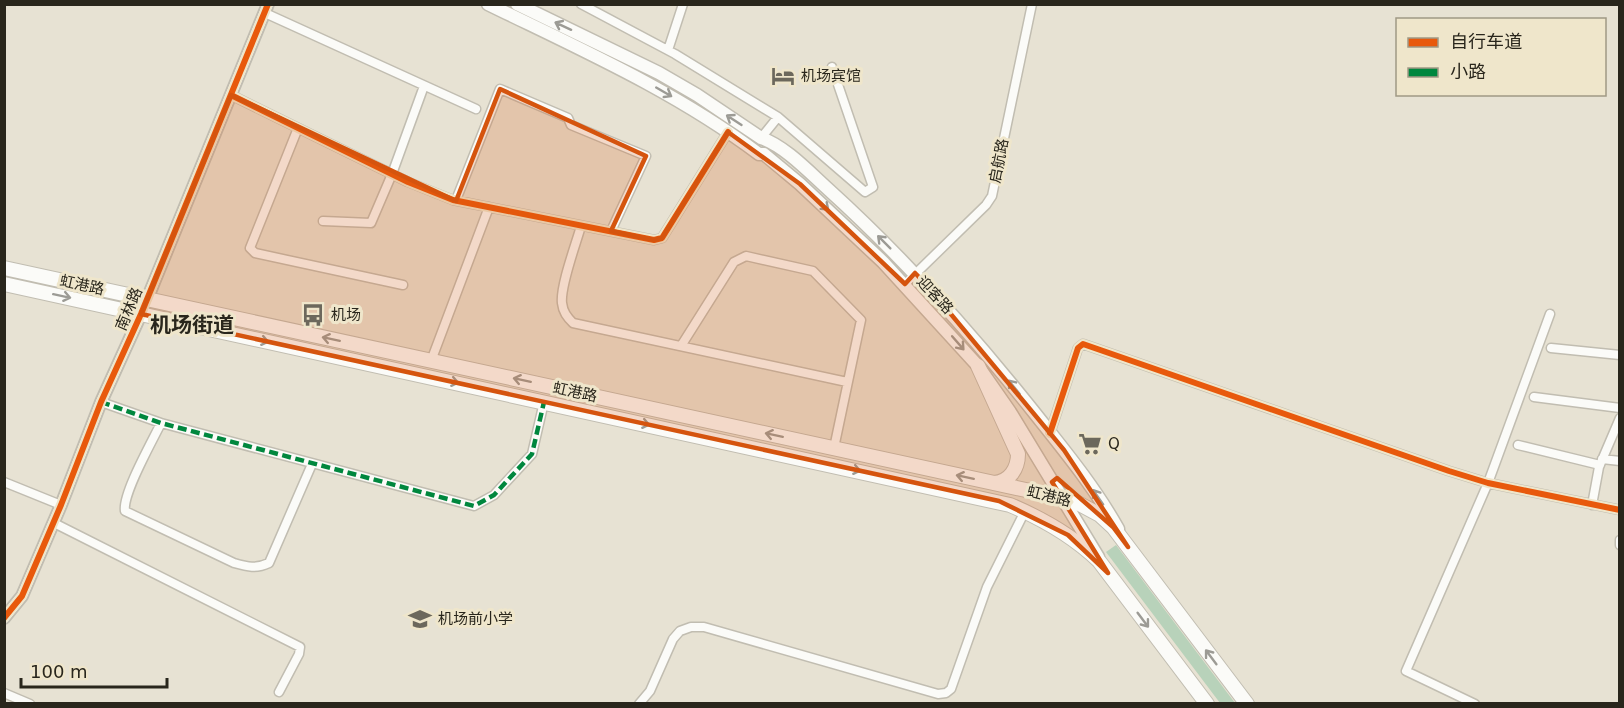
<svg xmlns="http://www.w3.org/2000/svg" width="1624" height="708" viewBox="0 0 1624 708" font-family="'DejaVu Sans','Noto Sans SC',sans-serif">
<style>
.green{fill:#b8d2ba}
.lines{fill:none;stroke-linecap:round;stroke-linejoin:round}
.minor-casing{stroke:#c1bdb1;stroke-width:11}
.tertiary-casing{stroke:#c1bdb1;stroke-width:14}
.secondary-casing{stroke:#c1bdb1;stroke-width:15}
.trunk-casing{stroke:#c1bdb1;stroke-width:16}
.minor{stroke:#fbfbf8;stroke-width:8}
.tertiary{stroke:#fbfbf8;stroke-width:10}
.secondary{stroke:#fbfbf8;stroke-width:12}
.trunk{stroke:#fbfbf8;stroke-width:14}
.quiet{stroke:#00873e;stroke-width:4.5;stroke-dasharray:9 4.5;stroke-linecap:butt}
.cycleway-casing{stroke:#efe6cb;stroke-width:10}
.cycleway{stroke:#e8590c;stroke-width:6}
.oneway{stroke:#9c9b95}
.marked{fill:#d5540e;fill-opacity:0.2;stroke:#d5540e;stroke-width:4.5;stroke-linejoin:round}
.labels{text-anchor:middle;stroke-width:6;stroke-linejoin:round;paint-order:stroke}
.poi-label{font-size:15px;fill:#29261c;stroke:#efe6cb;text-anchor:start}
.street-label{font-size:15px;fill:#29261c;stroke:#efe6cb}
.district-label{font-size:21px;font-weight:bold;fill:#29261c;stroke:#efe6cb}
</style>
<rect width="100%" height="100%" fill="#e7e2d3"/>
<path class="green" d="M 1116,545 L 1235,703 L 1220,703 L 1106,552 Z"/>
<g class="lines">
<g class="minor-casing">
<path id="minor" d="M 581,4 L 675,54 L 778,117 L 865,192 L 873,187 L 832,67
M 265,13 L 476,109
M 668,50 L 683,4
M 231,95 L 408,182 L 453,200 L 654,240 L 662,238 L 728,132
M 298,128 L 250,248 L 255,253 L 403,285
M 761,138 L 778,117
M 456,200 L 500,89 L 568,118 L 571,125 L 646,156 L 611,231
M 323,221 L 371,223 L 392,174 L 424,86
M 581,226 C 576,244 560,286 562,303 C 563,312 567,317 573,323 L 847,382
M 905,284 L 986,205 L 992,196 L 1032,4
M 681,346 L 734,262 L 746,256 L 813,271 L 861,320 L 834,448
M 1551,348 L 1620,355
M 431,361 L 489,207
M 1534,397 L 1620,408
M 101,402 L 161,423 L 474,506 L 494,495 L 532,454 L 544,402
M 161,423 C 153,440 122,494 125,511 L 234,563 C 248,567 256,569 269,563 L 312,464
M 1050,433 L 1078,348 L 1083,344 L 1449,471 L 1488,483 L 1620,510
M 1518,445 L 1600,465
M 1602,459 L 1620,461
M 4,482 L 61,505
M 1592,505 L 1599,467 L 1620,418
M 54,523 L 300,647 L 299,654 L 279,692
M 1620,540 L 1620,545
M 4,693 L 30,704
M 639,704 L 650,691 L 673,639 L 680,631 L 691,627 L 704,627 L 938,694 L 946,693 L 951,689 L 987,587 L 1025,511
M 1475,704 L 1406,671 L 1488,483 L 1550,314"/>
</g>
<g class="tertiary-casing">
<path id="tertiary" d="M 4,618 L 22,596 L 61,505 L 101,402 L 141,314 L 268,4"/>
</g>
<g class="secondary-casing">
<path id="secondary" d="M 488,4 C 582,50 675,91 759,154 L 764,154 L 800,184 L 883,262 L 978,366 L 1010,412 L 1098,557
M 517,4 L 659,73 L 697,95 L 761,138 C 785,146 810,173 829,190 C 904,258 970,332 1033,411 C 1063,449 1094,486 1118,529"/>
</g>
<g class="trunk-casing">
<path id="trunk" d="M 4,268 L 1072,500 L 1100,515 L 1113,527 L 1247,704
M 4,284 L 1010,505 C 1043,519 1073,536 1099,561 L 1207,704
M 978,366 L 1018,454 C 1018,468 1010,482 994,483"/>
</g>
<use href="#minor" class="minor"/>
<use href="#tertiary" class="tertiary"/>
<use href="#secondary" class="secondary"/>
<use href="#trunk" class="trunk"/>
<path class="quiet" d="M 101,402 L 161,423 L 474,506 L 494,495 L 532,454 L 544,402"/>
<g class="cycleway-casing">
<path id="cycleway" d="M 231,95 L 408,182 L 453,200 L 654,240 L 662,238 L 728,132
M 1050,433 L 1078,348 L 1083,344 L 1449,471 L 1488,483 L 1620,510
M 4,618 L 22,596 L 61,505 L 101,402 L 141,314 L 268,4"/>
</g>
<use href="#cycleway" class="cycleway"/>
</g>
<defs><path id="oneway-shaft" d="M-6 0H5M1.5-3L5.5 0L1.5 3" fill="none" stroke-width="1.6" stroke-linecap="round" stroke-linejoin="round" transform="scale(1.5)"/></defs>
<g class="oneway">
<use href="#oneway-shaft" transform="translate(563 26) rotate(-155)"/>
<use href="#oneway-shaft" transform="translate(664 92) rotate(30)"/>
<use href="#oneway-shaft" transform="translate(734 120) rotate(-147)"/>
<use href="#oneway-shaft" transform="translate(822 204) rotate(42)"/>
<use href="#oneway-shaft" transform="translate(884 242) rotate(-135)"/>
<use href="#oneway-shaft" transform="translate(62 296) rotate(12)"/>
<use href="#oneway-shaft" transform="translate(331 339) rotate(-168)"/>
<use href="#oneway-shaft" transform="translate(260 340) rotate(12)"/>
<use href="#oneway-shaft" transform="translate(958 343) rotate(49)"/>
<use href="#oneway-shaft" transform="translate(522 380) rotate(-168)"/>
<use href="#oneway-shaft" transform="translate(450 381) rotate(12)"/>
<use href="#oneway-shaft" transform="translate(1014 387) rotate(-129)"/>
<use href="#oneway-shaft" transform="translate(641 423) rotate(12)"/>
<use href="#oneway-shaft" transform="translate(774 435) rotate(-168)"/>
<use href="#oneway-shaft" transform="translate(852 469) rotate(12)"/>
<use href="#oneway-shaft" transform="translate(965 477) rotate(-168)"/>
<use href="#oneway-shaft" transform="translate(1098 497) rotate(-125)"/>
<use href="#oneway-shaft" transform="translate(1143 620) rotate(53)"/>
<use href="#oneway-shaft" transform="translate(1211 657) rotate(-127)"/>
</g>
<path class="marked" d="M 500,89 L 646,156 L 611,231 L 654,240 L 662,238 L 728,132 L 800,184 L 905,284 L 915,273 L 925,283 L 1064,450 L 1128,547 L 1113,527 L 1057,478 L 1052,482 L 1108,573 L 1068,535 L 999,501 L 141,314 L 231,95 L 456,201 Z"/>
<defs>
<g id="hotel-bare" transform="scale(1.8)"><path d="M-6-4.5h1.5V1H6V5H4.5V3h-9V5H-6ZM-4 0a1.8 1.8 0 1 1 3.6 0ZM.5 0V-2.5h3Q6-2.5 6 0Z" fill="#6c685c" stroke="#efe6cb" stroke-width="2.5" paint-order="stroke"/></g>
<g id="bus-bare" transform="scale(1.8)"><path d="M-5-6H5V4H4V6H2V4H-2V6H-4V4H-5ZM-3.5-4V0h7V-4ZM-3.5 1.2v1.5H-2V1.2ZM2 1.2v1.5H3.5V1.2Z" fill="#6c685c" stroke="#efe6cb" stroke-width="2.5" paint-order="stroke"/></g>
<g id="supermarket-bare" transform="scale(1.8)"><path d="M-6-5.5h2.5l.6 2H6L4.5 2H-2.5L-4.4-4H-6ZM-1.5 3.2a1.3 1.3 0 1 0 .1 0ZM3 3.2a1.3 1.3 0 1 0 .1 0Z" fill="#6c685c" stroke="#efe6cb" stroke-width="2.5" paint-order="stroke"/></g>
<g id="school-bare" transform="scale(1.8)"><path d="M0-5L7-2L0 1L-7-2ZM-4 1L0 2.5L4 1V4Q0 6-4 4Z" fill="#6c685c" stroke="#efe6cb" stroke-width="2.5" paint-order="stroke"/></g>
</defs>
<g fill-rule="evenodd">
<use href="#hotel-bare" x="783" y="76"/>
<use href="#bus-bare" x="313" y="315"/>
<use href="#supermarket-bare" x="1090" y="444"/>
<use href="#school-bare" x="420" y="619"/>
</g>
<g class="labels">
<g class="poi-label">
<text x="801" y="81">机场宾馆</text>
<text x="331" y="320">机场</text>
<text x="1108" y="449">Q</text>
<text x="438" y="624">机场前小学</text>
</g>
<g class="street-label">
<text transform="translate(999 161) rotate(-79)" y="5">启航路</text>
<text transform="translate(82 285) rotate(12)" y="5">虹港路</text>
<text transform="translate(935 295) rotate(47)" y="5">迎客路</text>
<text transform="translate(129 309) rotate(-67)" y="5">南林路</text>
<text transform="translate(575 392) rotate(12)" y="5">虹港路</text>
<text transform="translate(1049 496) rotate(14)" y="5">虹港路</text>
</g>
<g class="district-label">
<text x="192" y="332">机场街道</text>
</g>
</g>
<rect width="1624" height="708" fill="none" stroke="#29261c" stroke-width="12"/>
<rect x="1396" y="18" width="210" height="78" fill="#efe6cb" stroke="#a09985" stroke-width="1.5"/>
<rect x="1408" y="38" width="30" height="9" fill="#e8590c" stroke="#a09985" stroke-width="1.5"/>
<text x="1450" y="48" font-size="18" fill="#29261c">自行车道</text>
<rect x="1408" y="68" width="30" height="9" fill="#00873e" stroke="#a09985" stroke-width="1.5"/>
<text x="1450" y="78" font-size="18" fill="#29261c">小路</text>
<path d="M21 678v9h146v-9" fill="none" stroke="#29261c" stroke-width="3"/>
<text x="30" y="678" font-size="18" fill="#29261c" stroke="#efe6cb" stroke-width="4.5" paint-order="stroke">100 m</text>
</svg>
